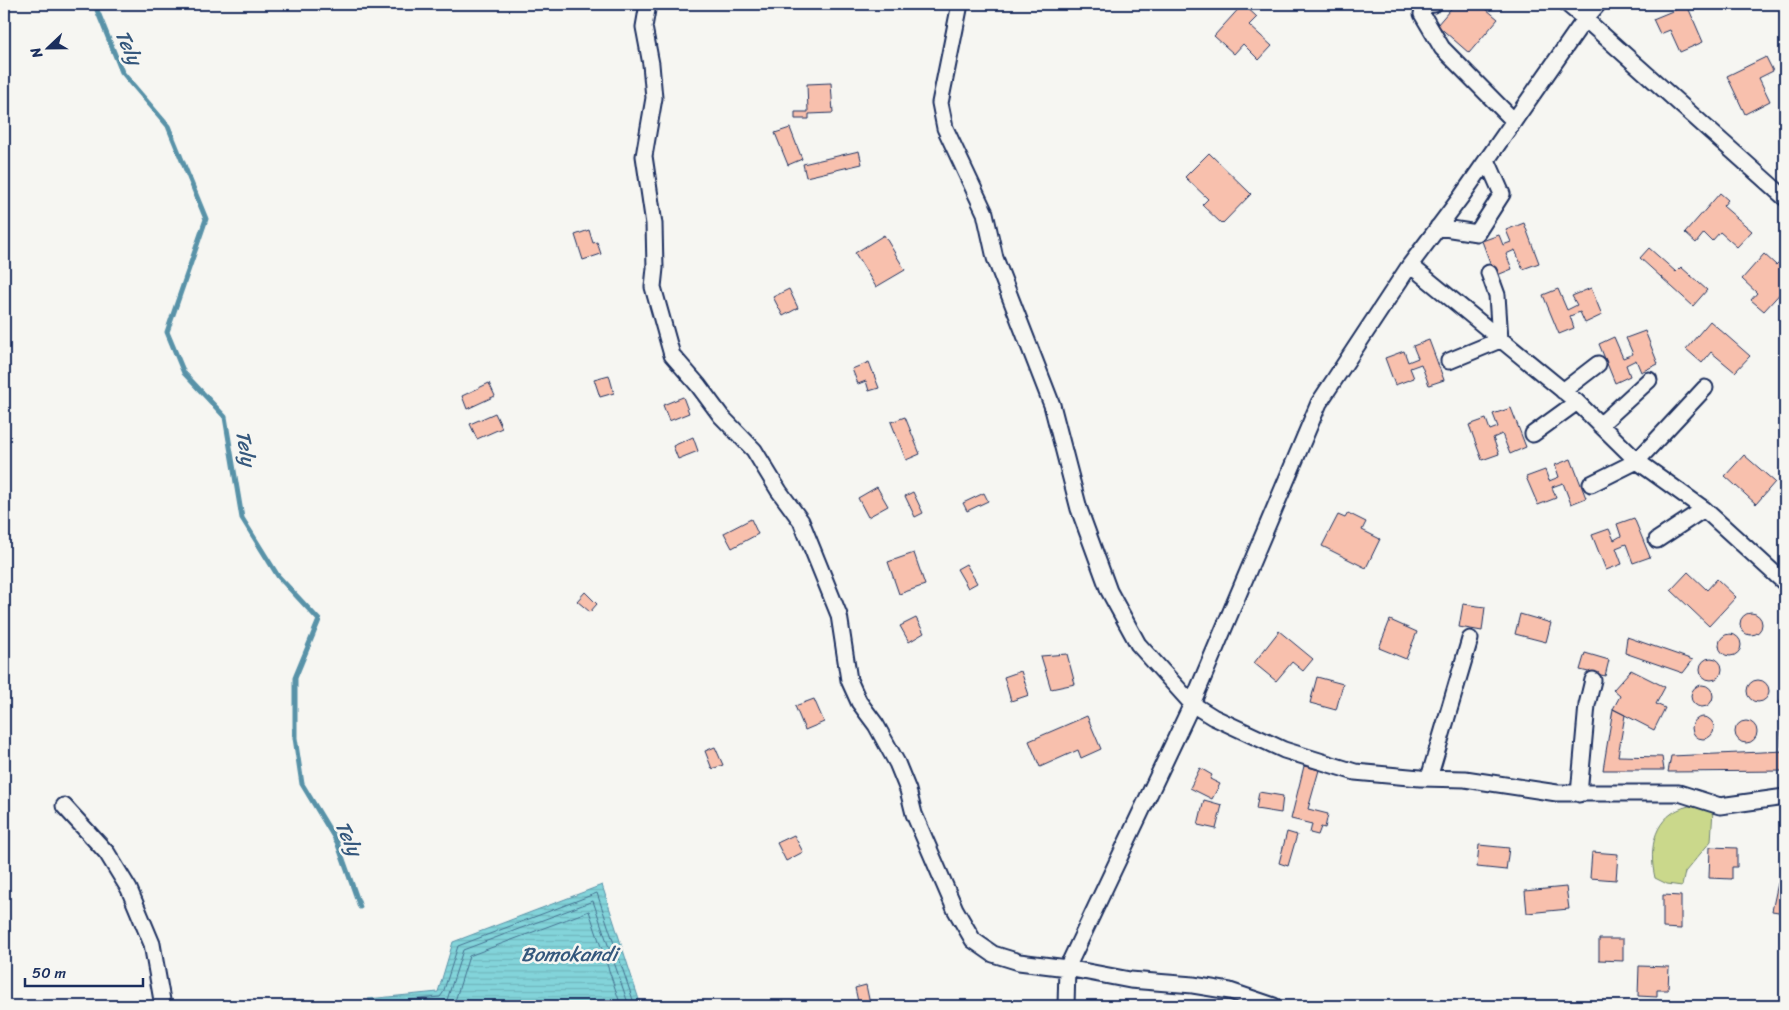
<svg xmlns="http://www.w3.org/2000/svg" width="1789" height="1010" viewBox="0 0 1789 1010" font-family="Sriracha,sans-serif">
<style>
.green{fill:#cad88b;stroke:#728474}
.water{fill:url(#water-rules);stroke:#5992a8}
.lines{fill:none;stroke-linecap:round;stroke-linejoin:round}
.shore{stroke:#457190;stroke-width:1}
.stream{stroke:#5992a8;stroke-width:5}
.building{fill:#f8c0ad;stroke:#1b2f5e}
.minor-casing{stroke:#1b2f5e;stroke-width:19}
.minor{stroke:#f6f6f2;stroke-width:15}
.labels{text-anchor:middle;stroke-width:5;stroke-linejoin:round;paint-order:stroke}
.water-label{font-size:20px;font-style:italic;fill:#35587d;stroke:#f6f6f2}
</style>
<defs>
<pattern id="water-rules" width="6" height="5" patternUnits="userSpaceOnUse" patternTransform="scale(1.25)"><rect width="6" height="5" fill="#83d4da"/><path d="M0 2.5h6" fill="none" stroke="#71b6be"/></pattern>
</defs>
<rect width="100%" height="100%" fill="#f6f6f2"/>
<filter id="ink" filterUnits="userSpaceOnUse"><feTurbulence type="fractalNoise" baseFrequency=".02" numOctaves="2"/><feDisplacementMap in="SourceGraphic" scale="10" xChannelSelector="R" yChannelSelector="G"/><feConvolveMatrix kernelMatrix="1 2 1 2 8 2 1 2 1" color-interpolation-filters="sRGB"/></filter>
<g filter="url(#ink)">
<path class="green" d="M 1689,806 L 1713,810 L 1711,841 L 1685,872 L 1682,886 L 1667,884 L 1655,878 C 1648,848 1654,814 1689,806 Z"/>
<path class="water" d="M 602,885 L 641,1006 L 374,1006 L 368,999 L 438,992 L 453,942 Z"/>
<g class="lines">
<path class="shore" d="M 377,1006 L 379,1003 L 440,997 L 443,993 L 458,946 L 597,893 L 635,1006
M 413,1006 L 439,1004 L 447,1000 L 463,950 L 593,901 L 629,1006
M 451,1006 L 456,998 L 469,956 L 589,911 L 621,1006"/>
<path class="stream" d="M 98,4 L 97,10 L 122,72 L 168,126 L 206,219 L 167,332 L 184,373 L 225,417 L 242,518 L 278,576 L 319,620 L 295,678 L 295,738 L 302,784 L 337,842 L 360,907"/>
</g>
<path class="building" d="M 1243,4 L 1257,17 L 1249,25 L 1272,46 L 1259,60 L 1243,44 L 1234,54 L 1214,36 Z
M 1455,4 L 1480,4 L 1498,19 L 1469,53 L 1437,25 Z
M 1687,5 L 1703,42 L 1680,52 L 1670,30 L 1660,34 L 1653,19 Z
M 1766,57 L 1773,71 L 1759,78 L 1770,101 L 1745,114 L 1727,76 Z
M 831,83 L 833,113 L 809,114 L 809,119 L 795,119 L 795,112 L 808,112 L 807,84 Z
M 790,128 L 802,159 L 788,165 L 775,133 Z
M 859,151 L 862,164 L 806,177 L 803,164 Z
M 1209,153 L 1251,194 L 1222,224 L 1202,205 L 1208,199 L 1185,177 Z
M 1720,193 L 1728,200 L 1723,206 L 1752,231 L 1737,247 L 1720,232 L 1712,241 L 1704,233 L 1696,243 L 1685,233 Z
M 1524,223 L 1539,263 L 1523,269 L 1515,250 L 1506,254 L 1512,269 L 1495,276 L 1482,241 L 1499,235 L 1503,245 L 1511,242 L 1506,230 Z
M 589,230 L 593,243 L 597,242 L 601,254 L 583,260 L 575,235 Z
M 884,235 L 905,270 L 876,287 L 855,253 Z
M 1649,248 L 1676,272 L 1681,267 L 1707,290 L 1693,306 L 1640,258 Z
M 1764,254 L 1776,265 L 1783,258 L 1785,260 L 1785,288 L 1764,311 L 1751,300 L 1757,293 L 1742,279 Z
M 1591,288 L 1602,315 L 1585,323 L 1580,312 L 1570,316 L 1574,328 L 1559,334 L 1543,295 L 1558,289 L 1567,310 L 1577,305 L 1572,296 Z
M 789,289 L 798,308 L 783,316 L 773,297 Z
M 1710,321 L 1750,356 L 1735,372 L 1711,352 L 1702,363 L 1686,349 Z
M 1645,331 L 1658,364 L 1641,372 L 1636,360 L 1626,365 L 1630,376 L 1615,383 L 1599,344 L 1614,337 L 1623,358 L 1633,354 L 1626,338 Z
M 1429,340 L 1444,380 L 1429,385 L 1421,364 L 1410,368 L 1414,378 L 1395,385 L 1385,358 L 1404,351 L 1408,362 L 1418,358 L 1413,346 Z
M 869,362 L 879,388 L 869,391 L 866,381 L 858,384 L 852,369 Z
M 609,375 L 614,393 L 600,397 L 594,379 Z
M 489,383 L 495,396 L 467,409 L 462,396 Z
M 683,397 L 689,413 L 669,421 L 663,405 Z
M 1511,408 L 1526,447 L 1510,454 L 1502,434 L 1493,438 L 1499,454 L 1482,460 L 1469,425 L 1486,419 L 1490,430 L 1498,427 L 1493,414 Z
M 495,413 L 502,428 L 477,439 L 470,424 Z
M 905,417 L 920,454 L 906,460 L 891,422 Z
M 693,437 L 698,451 L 678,459 L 673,446 Z
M 1744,455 L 1775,482 L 1756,504 L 1725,476 Z
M 1571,459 L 1586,498 L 1571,504 L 1563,483 L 1552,487 L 1556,498 L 1538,505 L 1526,477 L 1545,470 L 1549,481 L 1559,477 L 1555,465 Z
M 877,487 L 888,506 L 868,517 L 858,498 Z
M 913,492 L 923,513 L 915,517 L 905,496 Z
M 984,493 L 988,501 L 967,511 L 963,503 Z
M 1348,513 L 1366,522 L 1362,530 L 1380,539 L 1366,568 L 1322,546 L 1338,515 L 1345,518 Z
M 1634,518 L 1650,557 L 1633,563 L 1626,544 L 1616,548 L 1622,564 L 1606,570 L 1592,535 L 1609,529 L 1614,540 L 1621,536 L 1617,524 Z
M 751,519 L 758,534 L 732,548 L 724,533 Z
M 914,553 L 925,585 L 899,594 L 888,562 Z
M 966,564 L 977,583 L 968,588 L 957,569 Z
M 1688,572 L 1707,590 L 1717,579 L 1736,597 L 1709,626 L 1671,590 Z
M 585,592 L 597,604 L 590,612 L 577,601 Z
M 1463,604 L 1485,607 L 1482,631 L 1459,627 Z
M1740 624a11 11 0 1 1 22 0a11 11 0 1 1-22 0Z
M 1520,614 L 1551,623 L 1546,642 L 1515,634 Z
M 916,618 L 924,633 L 909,642 L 900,626 Z
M 1390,620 L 1417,632 L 1406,659 L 1379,648 Z
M 1279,631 L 1313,659 L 1303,671 L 1292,662 L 1276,681 L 1254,663 Z
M1719 645a11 11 0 1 1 22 0a11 11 0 1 1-22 0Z
M 1627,637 L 1693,660 L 1683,673 L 1625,653 Z
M 1585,653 L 1609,660 L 1605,676 L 1580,670 Z
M 1067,654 L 1075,684 L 1051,689 L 1041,656 Z
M1700 669a11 11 0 1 1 22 0a11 11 0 1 1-22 0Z
M 1631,670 L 1665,687 L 1656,704 L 1665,708 L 1654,730 L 1613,709 L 1620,696 L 1613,690 Z
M 1021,671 L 1029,695 L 1011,701 L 1004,677 Z
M 1317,677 L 1343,684 L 1336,710 L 1310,703 Z
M1747 691a11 11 0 1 1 22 0a11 11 0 1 1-22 0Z
M1691 696a11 11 0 1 1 22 0a11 11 0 1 1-22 0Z
M 1785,693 L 1785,747 L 1782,747 L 1779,702 Z
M 814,699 L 824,722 L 805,730 L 795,706 Z
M 1613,709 L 1625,715 L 1618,756 L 1662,757 L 1664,770 L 1603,770 Z
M 1087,716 L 1101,749 L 1081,758 L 1078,750 L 1040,767 L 1029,741 Z
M1692 728a11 11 0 1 1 22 0a11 11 0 1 1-22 0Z
M1735 732a11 11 0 1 1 22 0a11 11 0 1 1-22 0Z
M 715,747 L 723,765 L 712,769 L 705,751 Z
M 1785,751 L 1785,771 L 1668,772 L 1671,756 Z
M 1304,766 L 1319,770 L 1308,809 L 1328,814 L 1325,828 L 1321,827 L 1318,835 L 1310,833 L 1312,824 L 1291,819 Z
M 1200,768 L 1212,775 L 1210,779 L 1220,784 L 1212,799 L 1190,788 Z
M 1259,792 L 1283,796 L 1281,813 L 1256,809 Z
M 1204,800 L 1222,805 L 1216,829 L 1198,825 Z
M 1287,832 L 1297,835 L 1288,866 L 1279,863 Z
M 794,835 L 803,852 L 786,861 L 777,843 Z
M 1479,845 L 1509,848 L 1506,870 L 1477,867 Z
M 1710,847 L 1737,848 L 1737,867 L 1732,867 L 1732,879 L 1709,878 Z
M 1592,852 L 1618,854 L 1616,880 L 1590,878 Z
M 1778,883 L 1785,884 L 1785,913 L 1772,911 Z
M 1566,887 L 1569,909 L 1527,913 L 1525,891 Z
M 1663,895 L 1681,896 L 1681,929 L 1663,928 Z
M 1599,939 L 1623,939 L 1623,961 L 1599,960 Z
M 1639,966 L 1669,967 L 1668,990 L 1657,990 L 1657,997 L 1638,996 Z
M 866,985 L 870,1004 L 859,1006 L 855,988 Z"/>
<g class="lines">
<g class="minor-casing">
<path id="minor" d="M 648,4 L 644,27 L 651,64 L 654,98 L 644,156 L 654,224 L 655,268 L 653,287 L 672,355 L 698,385 L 721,416 L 754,450 L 779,491 L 801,521 L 839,615 L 849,680 L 859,702 L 876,725 L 897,763 L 908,790 L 914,814 L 955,909 L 973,940 L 993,954 L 1019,962 L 1067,968 L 1130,980 L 1193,985 L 1230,991 L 1274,1006
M 960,4 L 940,103 L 945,128 L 985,213 L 995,258 L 1052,405 L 1079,509 L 1109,591 L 1138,644 L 1192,704 L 1213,717 L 1284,750 L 1355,772 L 1420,778 L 1465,779 L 1557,793 L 1679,793 L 1720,806 L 1785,797
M 1434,4 L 1425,5 L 1422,14 L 1442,48 L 1514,121
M 1567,4 L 1585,19 L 1461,197 L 1410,265 L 1577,402 L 1637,461 L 1704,509 L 1785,583
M 1598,4 L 1585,19 L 1785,198
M 1438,227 L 1477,233 L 1502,194 L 1487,160
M 1449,361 L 1500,340 L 1497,295 L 1489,273
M 1563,391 L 1598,364
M 1600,425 L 1649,380
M 1533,434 L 1577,402
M 1591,484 L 1637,461 L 1705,388
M 1657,540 L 1704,509
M 1429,778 L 1470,639
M 1579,794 L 1587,705 L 1593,680
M 64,806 L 107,853 L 129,889 L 152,944 L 163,1006
M 1066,1006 L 1067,968 L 1192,704 L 1319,403 L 1410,265"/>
</g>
<use href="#minor" class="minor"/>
</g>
</g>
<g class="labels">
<g class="water-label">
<text transform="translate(129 47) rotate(65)" y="7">Tely</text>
<text transform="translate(246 448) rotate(80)" y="7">Tely</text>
<text transform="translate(349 838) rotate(65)" y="7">Tely</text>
<text x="569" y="961">Bomokandi</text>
</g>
</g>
<rect width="1789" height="1010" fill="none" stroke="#f6f6f2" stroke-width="20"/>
<rect x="10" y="10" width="1769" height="990" fill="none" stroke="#1b2f5e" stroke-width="2" filter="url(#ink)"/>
<g transform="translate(48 48) rotate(248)" stroke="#f6f6f2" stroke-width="4" paint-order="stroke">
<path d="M0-4L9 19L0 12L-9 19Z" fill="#1b2f5e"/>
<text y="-8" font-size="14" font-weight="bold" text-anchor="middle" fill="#1b2f5e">N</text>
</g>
<path d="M25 978v8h118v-8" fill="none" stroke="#1b2f5e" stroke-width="2.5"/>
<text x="32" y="978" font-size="15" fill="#1b2f5e" stroke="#f6f6f2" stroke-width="4" paint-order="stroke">50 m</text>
</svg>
